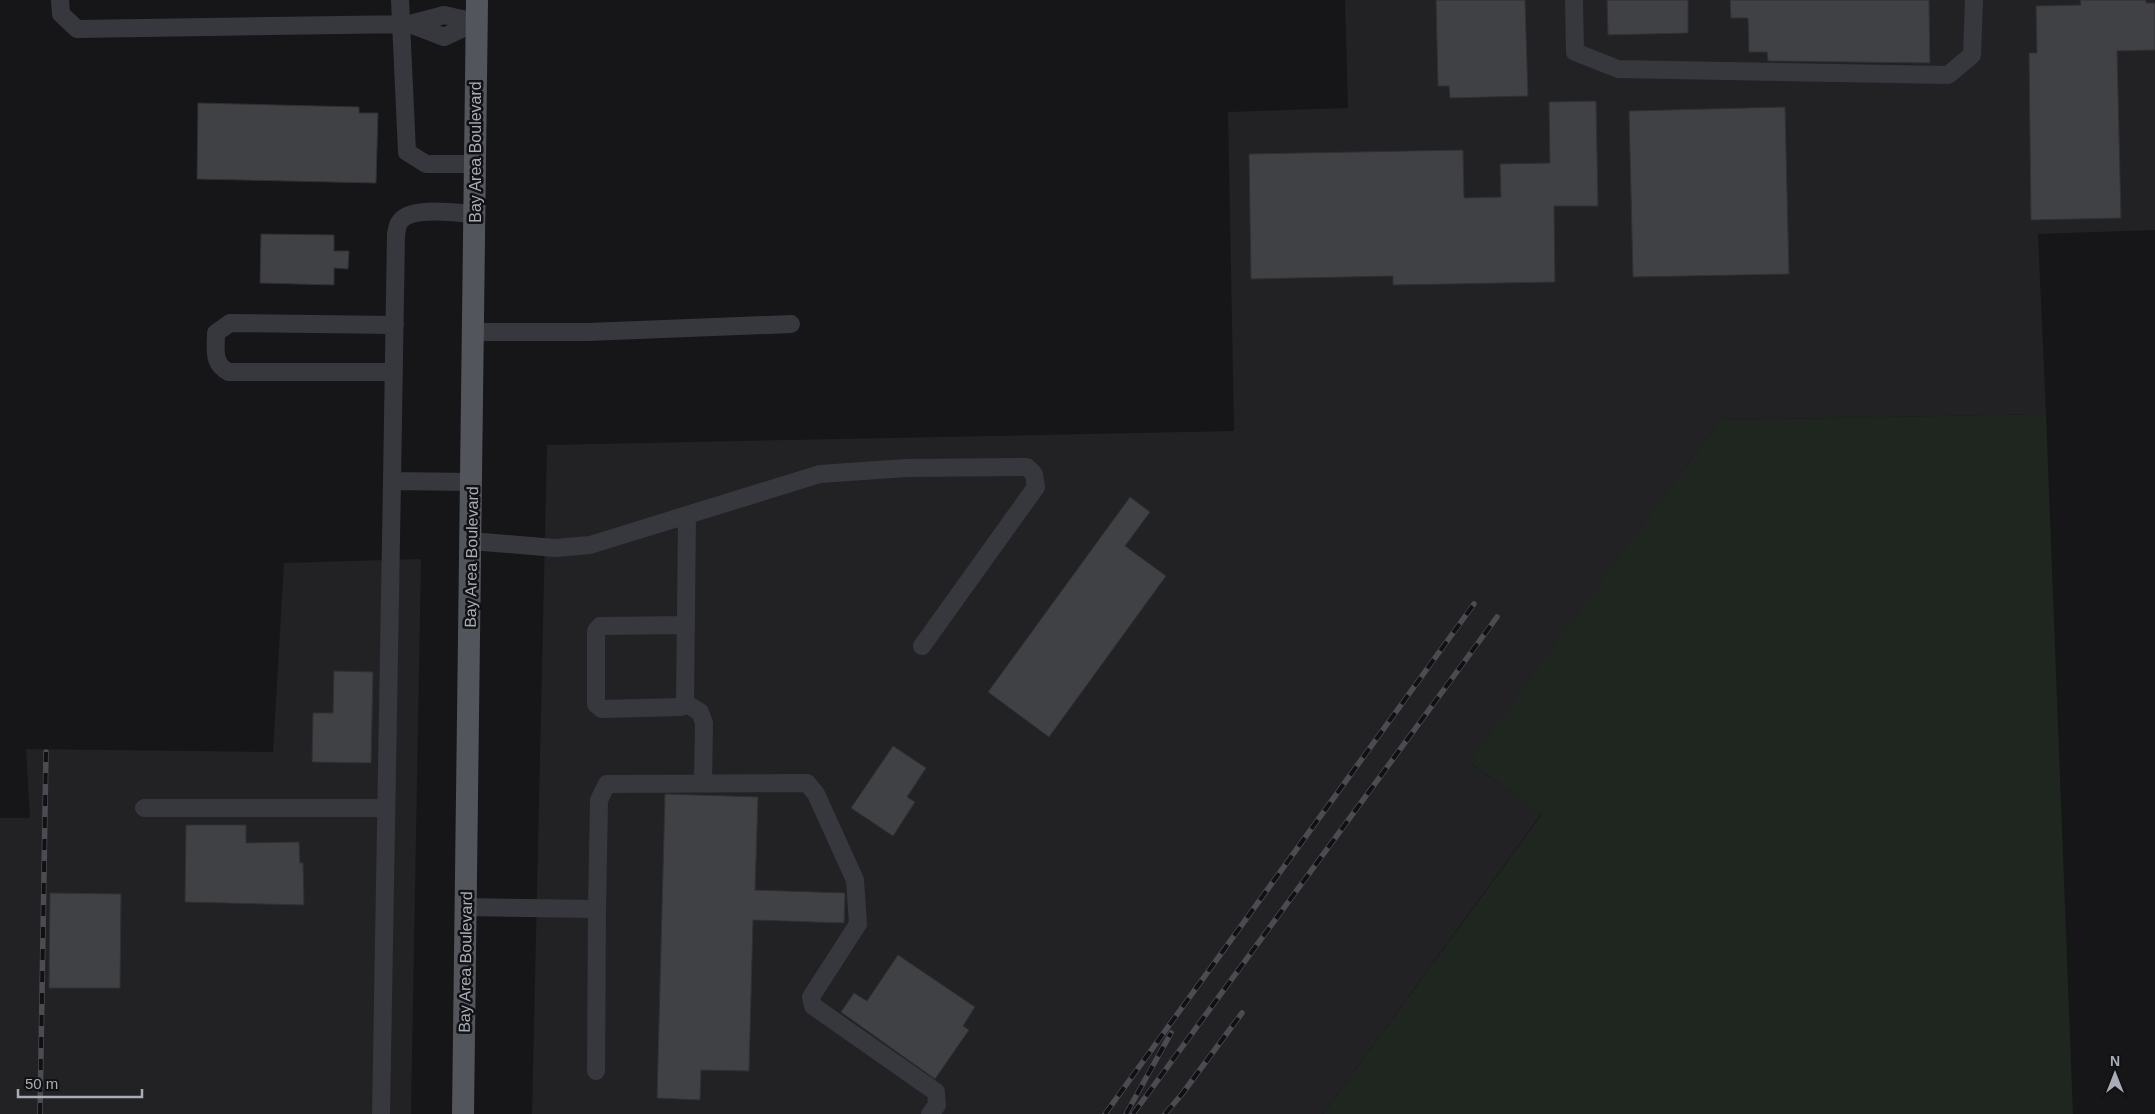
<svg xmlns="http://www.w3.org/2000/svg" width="2155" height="1114" viewBox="0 0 2155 1114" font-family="Arial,sans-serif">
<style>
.built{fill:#222225}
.green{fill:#1e261f}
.building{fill:#404145;stroke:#303034}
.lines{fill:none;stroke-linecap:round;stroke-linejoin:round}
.minor{stroke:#37383d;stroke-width:18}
.major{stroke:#53555c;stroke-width:22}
.rail-casing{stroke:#4a4c52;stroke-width:5.5}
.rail{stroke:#111113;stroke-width:4;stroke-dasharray:11;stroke-linecap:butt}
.labels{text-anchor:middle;stroke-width:5;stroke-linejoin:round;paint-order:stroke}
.street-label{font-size:16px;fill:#a8adb8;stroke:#111113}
</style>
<rect width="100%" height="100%" fill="#161618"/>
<path class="built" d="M 1345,0 L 2155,0 L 2155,230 L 2038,234 L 2046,414 L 1720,420 L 1470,763 L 1542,813 L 1323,1114 L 532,1114 L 547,445 L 1234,431 L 1228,112 L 1348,108 Z
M 421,559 L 411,1114 L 0,1114 L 0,818 L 30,818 L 26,749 L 273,752 L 284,563 Z"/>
<path class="green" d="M 2046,414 L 2073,1114 L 1323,1114 L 1542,814 L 1469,762 L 1720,420 Z"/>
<path class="building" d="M 1436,0 L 1525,0 L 1528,96 L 1450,98 L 1449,86 L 1438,86 Z
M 1607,0 L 1688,0 L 1688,33 L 1608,35 Z
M 1730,0 L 1929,0 L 1930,63 L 1768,61 L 1767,52 L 1749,52 L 1748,18 L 1731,18 Z
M 2080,0 L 2146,0 L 2146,3 L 2155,3 L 2155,50 L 2117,51 L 2121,218 L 2031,220 L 2029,53 L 2037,53 L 2036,6 L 2081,5 Z
M 1596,101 L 1598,206 L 1554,206 L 1555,282 L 1393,285 L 1393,276 L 1251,279 L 1249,154 L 1463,150 L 1464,198 L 1501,197 L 1500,164 L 1550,163 L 1549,102 Z
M 198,103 L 359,107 L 359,113 L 378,113 L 376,183 L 197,179 Z
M 1785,107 L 1789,274 L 1633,277 L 1629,111 Z
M 261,234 L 334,235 L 334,251 L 349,251 L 348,269 L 334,268 L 334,285 L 260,283 Z
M 1130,497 L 1150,512 L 1125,546 L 1166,576 L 1049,737 L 988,692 Z
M 334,671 L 373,672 L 371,763 L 312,762 L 313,713 L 333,713 Z
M 893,746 L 926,768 L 907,797 L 915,802 L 893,836 L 851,808 Z
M 665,794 L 758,797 L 755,890 L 845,893 L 844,923 L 753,920 L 749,1071 L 701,1070 L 700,1100 L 657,1098 Z
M 186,825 L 246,825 L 246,843 L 299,842 L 300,863 L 303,863 L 304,905 L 185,902 Z
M 50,893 L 121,894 L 120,988 L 49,988 Z
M 898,955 L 975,1007 L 963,1026 L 969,1030 L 935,1079 L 841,1012 L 854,993 L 867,1001 Z"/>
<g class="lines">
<path class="minor" d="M 60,0 L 61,14 L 77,29 L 410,24 L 444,15 L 476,22
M 400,0 L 407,152 L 426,164 L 475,164
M 1574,0 L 1575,52 L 1618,69 L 1948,75 L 1972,55 L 1974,0
M 410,24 L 444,37 L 476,22
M 473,332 L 588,332 L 791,324
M 394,372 L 229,372 C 212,364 216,349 216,333 L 230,323 L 395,325
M 472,482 L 392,481 L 396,234 C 397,231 397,226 399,223 C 409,205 457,213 474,214
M 471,541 L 555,548 L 590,545 L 820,474 L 906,468 L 1027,467 L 1034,474 L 1036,487 L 922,646
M 686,625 L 600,626 L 596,631 L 596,704 L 602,709 L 681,707 L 685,704 L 687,515
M 685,703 L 700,712 L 704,723 L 703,783
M 144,808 L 386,808
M 466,907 L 597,909 L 599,800 L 607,784 L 807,783 L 816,794 L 855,880 L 858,924 L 811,997 L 813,1006 L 936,1092 L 937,1105 L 930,1114
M 596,1071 L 597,909
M 381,1114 L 392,481"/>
<path class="major" d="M 463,1114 L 477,0"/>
<g class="rail-casing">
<path id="rail" d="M 40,1114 L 46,752
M 1105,1114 L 1474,604
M 1126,1114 L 1171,1033
M 1133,1114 L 1497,617
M 1165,1114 L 1182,1094 L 1242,1013"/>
</g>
<use href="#rail" class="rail"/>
</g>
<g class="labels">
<g class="street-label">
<text transform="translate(475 152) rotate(-90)" y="6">Bay Area Boulevard</text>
<text transform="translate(471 557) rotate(-89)" y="6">Bay Area Boulevard</text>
<text transform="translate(465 962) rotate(-89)" y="6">Bay Area Boulevard</text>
</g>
</g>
<g transform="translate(2115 1074)" stroke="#111113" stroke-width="4" paint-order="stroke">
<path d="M0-4L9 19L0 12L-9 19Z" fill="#a8adb8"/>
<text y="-8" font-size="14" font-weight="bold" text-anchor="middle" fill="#a8adb8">N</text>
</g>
<path d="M18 1089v8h124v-8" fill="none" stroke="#a8adb8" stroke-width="2.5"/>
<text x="25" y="1089" font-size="15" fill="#a8adb8" stroke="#111113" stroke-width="4" paint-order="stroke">50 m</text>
</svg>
